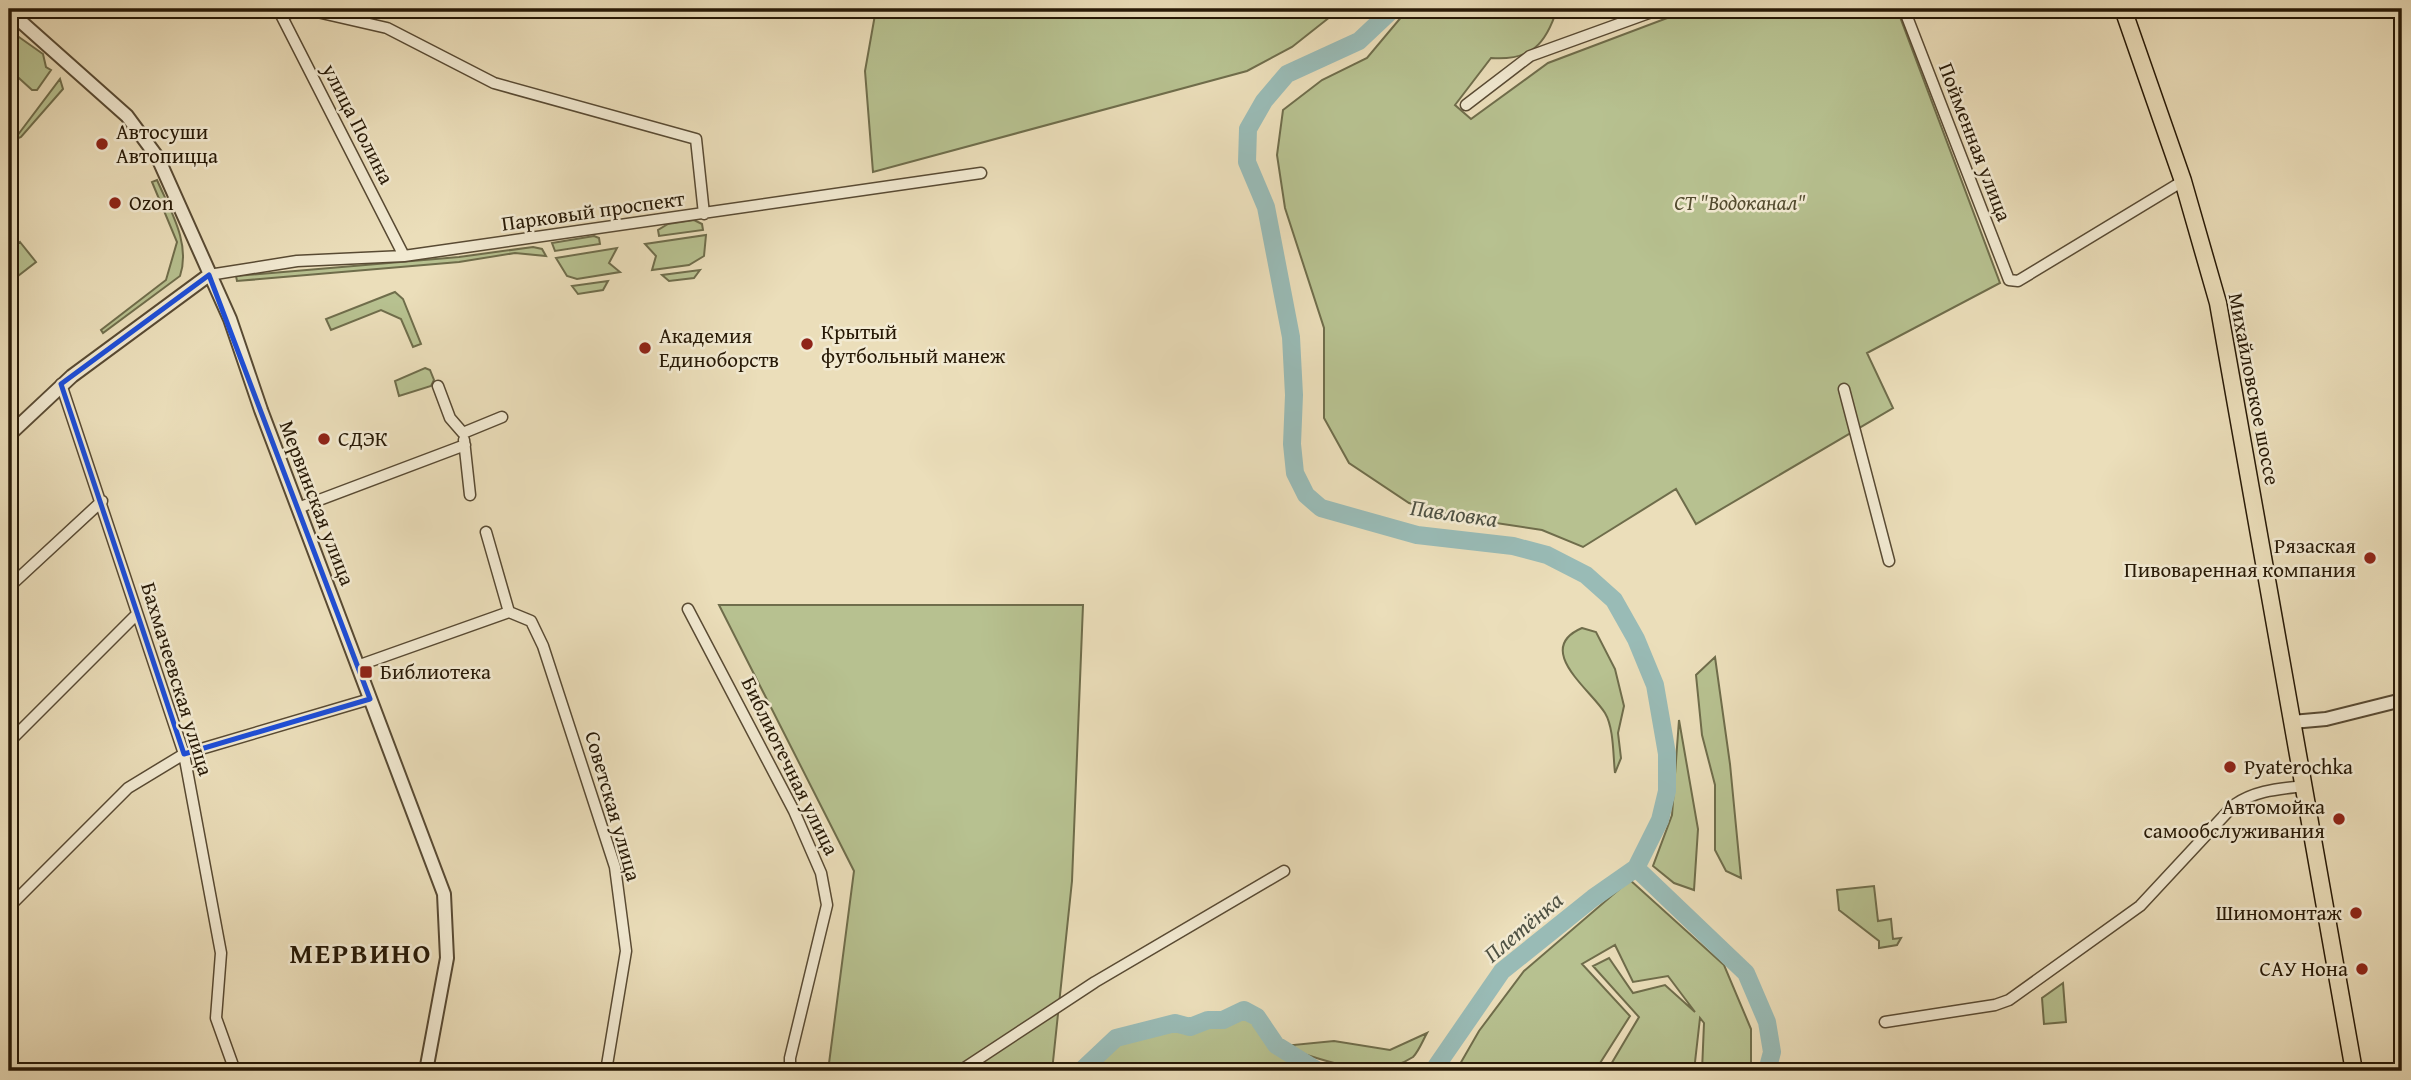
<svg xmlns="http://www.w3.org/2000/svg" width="2411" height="1080" viewBox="0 0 2411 1080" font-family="'Gentium Book Plus',serif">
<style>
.green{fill:#b7c190;stroke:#6f6d4b;stroke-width:2}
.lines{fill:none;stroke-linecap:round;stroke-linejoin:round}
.river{stroke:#99bbb6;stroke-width:18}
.minor-casing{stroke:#584a33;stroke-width:13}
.tertiary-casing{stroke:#584a33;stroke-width:16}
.primary-casing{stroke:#271906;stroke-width:19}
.minor{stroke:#f2ead2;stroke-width:10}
.tertiary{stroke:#f2ead2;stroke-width:12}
.primary{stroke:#ebdeba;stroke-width:16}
.marked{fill:none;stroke:#1d4ed8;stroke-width:5;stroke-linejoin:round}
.poi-dot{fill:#8f2418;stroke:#f2ead2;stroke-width:2.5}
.labels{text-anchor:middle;stroke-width:5;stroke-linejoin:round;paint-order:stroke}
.street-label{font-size:21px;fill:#271906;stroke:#f2ead2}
.poi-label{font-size:21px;fill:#271906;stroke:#f2ead2;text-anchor:start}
.park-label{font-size:21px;font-style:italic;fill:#524b2f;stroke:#f2ead2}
.water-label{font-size:23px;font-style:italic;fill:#4f5244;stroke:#f2ead2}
.district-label{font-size:28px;font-weight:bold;letter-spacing:2px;fill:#271906;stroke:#f2ead2}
</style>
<rect width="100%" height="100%" fill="#ebdeba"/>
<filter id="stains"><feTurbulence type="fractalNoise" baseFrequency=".00286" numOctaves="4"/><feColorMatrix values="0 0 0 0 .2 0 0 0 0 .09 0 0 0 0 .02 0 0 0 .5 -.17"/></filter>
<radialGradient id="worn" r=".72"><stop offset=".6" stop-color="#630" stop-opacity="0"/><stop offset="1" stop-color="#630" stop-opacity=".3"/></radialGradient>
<path class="green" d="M 876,9 L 1340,9 L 1292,47 L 1247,71 L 873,172 L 865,71 Z
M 1408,9 L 1557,9 C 1546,44 1531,61 1491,58 L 1455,105 L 1471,119 L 1548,63 L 1691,9 L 1897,9 L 2000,283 L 1867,353 L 1893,408 L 1696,524 L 1676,489 L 1583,547 L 1542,530 L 1463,518 L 1409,503 L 1349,463 L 1324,418 L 1324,328 L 1285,208 L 1277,155 L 1283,110 L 1322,80 L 1367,58 Z
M 9,30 L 43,54 L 46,67 L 51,70 L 37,90 L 32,90 L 9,69 Z
M 60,79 L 63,89 L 21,137 L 14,140 Z
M 157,180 C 170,210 191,243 180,276 L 103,333 L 101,330 L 166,280 L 177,242 L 152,182 Z
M 694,220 L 702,224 L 703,230 L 659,236 L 658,230 L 668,224 Z
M 706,235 L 704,256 L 689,265 L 652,270 L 656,256 L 645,244 Z
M 594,236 L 599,238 L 600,244 L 555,251 L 552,243 Z
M 20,242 L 36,262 L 9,283 L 9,251 Z
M 533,247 L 542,249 L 546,256 L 515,253 L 459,262 L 237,281 L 236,276 L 459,257 Z
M 617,248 L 609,263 L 620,272 L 577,279 L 567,276 L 556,258 Z
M 700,270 L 694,278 L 669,281 L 662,275 Z
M 608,281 L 603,290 L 578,294 L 572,286 Z
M 395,292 L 403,299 L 421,344 L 413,347 L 401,319 L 381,310 L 331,330 L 326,319 Z
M 425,368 L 430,370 L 434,380 L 431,386 L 399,396 L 395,381 Z
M 719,605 L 1083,605 L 1072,881 L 1052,1071 L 828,1071 L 854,871 Z
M 1582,628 L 1596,632 L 1615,669 L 1624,706 L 1618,733 L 1621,758 L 1615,773 C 1613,756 1614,728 1605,713 C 1591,690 1533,649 1582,628 Z
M 1715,657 L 1730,764 L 1741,878 L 1726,871 L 1715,850 L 1715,785 L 1702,735 L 1696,675 Z
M 1679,720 L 1698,829 L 1694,890 L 1674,883 L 1653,866 L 1672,815 Z
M 1630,880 L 1724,965 L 1751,1029 L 1751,1071 L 1702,1071 L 1704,1023 L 1700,1018 L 1694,1071 L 1607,1071 L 1639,1017 L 1593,966 L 1609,958 L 1633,993 L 1665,985 L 1695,1012 L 1668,976 L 1633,982 L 1615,945 L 1582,964 L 1630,1016 L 1595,1071 L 1456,1071 L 1479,1031 L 1524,971 Z
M 1874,886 L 1878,921 L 1891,919 L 1893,939 L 1901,938 L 1897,945 L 1879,948 L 1879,941 L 1839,910 L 1837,890 Z
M 2063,983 L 2066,1022 L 2044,1024 L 2042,998 Z
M 1244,1010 L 1257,1017 L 1277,1045 L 1318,1071 L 1081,1071 L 1116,1038 L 1175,1023 L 1190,1027 L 1208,1020 L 1223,1020 Z
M 1427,1033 C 1423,1040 1419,1051 1413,1057 C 1379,1080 1334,1064 1298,1052 L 1293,1045 L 1334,1041 L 1390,1050 Z"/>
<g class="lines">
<path class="river" d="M 1393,9 L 1359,41 L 1287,74 L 1264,101 L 1248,129 L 1247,162 L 1266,207 L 1291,337 L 1294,395 L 1292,444 L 1295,473 L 1306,495 L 1321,508 L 1417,535 L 1513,546 L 1547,555 L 1586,575 L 1614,600 L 1636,639 L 1655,685 L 1667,754 L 1667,791 L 1660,820 L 1636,868 L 1593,898 L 1502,971 L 1433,1071
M 1636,868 L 1746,973 L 1767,1022 L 1772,1052 L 1767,1071
M 1081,1071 L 1116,1038 L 1175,1023 L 1190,1027 L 1208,1020 L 1223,1020 L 1244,1010 L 1257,1017 L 1276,1045 L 1318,1071"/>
<g class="minor-casing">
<path id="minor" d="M 278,9 L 404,256
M 1904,9 L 2009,280 L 2018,281 L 2183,181
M 282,15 L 304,9 L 387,28 L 494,83 L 696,139 L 704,214
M 1466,105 L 1530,56 L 1660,9
M 209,275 L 297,261 L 404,256 L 981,173
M 61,384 L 184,754 L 221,953 L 216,1018 L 235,1071
M 438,386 L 450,418 L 463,433 L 502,417
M 1844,389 L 1889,561
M 464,440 L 470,495
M 298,508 L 465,445
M 486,532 L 509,612
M 9,587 L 102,501
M 688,609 L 794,811 L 821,873 L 827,905 L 790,1058 L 790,1071
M 357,666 L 509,612 L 531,621 L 543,646 L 615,867 L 626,951 L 606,1071
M 9,742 L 137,614
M 9,907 L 128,788 L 184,754 L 370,699
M 1885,1022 L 1995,1005 L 2009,1000 L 2140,906 L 2234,805 C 2256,790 2279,789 2304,786
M 960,1071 L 1095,982 L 1284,871"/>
</g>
<g class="tertiary-casing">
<path id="tertiary" d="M 9,11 L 127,116 L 158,158 L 230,319 L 261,410 L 444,894 L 447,958 L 426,1071
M 9,435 L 72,376 L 209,275
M 2292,722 L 2326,719 L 2402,700"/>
</g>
<g class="primary-casing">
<path id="primary" d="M 2123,9 L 2183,181 L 2218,303 L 2354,1071"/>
</g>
<use href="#minor" class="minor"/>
<use href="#tertiary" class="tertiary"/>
<use href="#primary" class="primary"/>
</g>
<path class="marked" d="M 209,275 L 370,699 L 184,754 L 61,384 Z"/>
<g class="poi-dot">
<circle cx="102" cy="144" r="7"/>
<circle cx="115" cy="203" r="7"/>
<circle cx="807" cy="344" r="7"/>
<circle cx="645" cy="348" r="7"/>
<circle cx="324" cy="439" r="7"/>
<circle cx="2370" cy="558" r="7"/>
<rect x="359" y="665" width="14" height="14" rx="3.5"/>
<circle cx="2230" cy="767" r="7"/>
<circle cx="2339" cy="819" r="7"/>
<circle cx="2356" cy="913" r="7"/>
<circle cx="2362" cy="969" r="7"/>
</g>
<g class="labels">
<g class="street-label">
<text transform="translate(358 124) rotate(63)" y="7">улица Полина</text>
<text transform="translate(1975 142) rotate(69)" y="7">Пойменная улица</text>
<text transform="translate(593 211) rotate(-8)" y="7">Парковый проспект</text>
<text transform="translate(2254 389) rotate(79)" y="7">Михайловское шоссе</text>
<text transform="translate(317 503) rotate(69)" y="7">Мервинская улица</text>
<text transform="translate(177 679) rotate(73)" y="7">Бахмачеевская улица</text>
<text transform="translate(790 766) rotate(64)" y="7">Библиотечная улица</text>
<text transform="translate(613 806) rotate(74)" y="7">Советская улица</text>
</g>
<g class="poi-label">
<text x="116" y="139">Автосуши<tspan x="116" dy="24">Автопицца</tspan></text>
<text x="129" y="210">Ozon</text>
<text x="821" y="339">Крытый<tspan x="821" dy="24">футбольный манеж</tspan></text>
<text x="659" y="343">Академия<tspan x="659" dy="24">Единоборств</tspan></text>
<text x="338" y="446">СДЭК</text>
<text x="2356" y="553" text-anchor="end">Рязаская<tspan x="2356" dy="24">Пивоваренная компания</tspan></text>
<text x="380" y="679">Библиотека</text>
<text x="2244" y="774">Pyaterochka</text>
<text x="2325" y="814" text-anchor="end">Автомойка<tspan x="2325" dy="24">самообслуживания</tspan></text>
<text x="2342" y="920" text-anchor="end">Шиномонтаж</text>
<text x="2348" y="976" text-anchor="end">САУ Нона</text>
</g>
<g class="park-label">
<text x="1740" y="210">СТ "Водоканал"</text>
</g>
<g class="water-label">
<text transform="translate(1454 513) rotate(8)" y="8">Павловка</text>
<text transform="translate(1523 927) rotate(-40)" y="8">Плетёнка</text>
</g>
<g class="district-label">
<text x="361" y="963">МЕРВИНО</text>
</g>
</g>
<rect width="2411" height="1080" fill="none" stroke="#ebdeba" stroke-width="35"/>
<rect x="10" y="10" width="2390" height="1059" fill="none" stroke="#271906" stroke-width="3.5"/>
<rect x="18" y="18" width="2376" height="1045" fill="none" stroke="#271906" stroke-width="2"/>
<rect width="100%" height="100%" filter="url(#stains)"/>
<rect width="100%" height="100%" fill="url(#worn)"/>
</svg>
